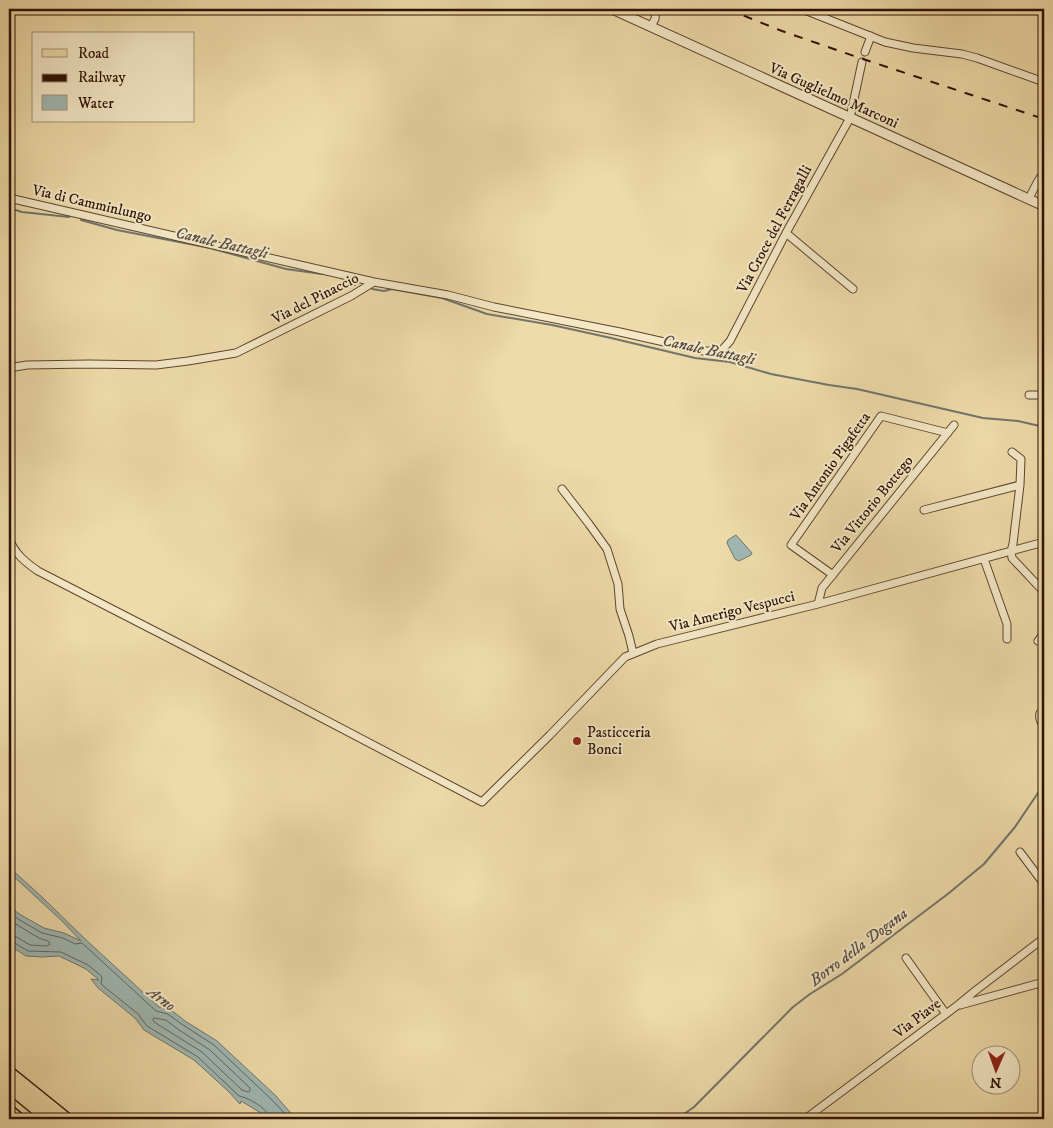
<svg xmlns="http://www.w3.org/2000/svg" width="1053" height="1128" viewBox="0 0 1053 1128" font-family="'IM FELL DW Pica',serif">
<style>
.water{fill:#9fb8b4;stroke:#71756e}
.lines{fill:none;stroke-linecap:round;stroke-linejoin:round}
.shore{stroke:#66645c;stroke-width:1}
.stream{stroke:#71756e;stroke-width:2}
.minor-casing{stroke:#5d442d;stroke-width:9}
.tertiary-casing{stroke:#5d442d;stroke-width:11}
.primary-casing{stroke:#2d1104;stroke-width:14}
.motorway-casing{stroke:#2d1104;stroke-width:15}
.minor{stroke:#f4e8c7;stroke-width:7}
.tertiary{stroke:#f4e8c7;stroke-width:9}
.primary{stroke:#eedba9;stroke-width:11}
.motorway{stroke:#eedba9;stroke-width:12}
.rail{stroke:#2d1104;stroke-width:2;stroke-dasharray:9 9;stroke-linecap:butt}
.poi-dot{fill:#8f2418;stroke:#f4e8c7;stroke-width:2}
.labels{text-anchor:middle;stroke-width:4;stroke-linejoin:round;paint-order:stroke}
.street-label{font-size:15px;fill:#2d1104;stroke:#f4e8c7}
.poi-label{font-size:15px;fill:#2d1104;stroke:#f4e8c7;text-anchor:start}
.water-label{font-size:16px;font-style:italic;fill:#554b42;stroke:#f4e8c7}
</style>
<rect width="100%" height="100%" fill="#eedba9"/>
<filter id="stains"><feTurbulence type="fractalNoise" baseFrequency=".004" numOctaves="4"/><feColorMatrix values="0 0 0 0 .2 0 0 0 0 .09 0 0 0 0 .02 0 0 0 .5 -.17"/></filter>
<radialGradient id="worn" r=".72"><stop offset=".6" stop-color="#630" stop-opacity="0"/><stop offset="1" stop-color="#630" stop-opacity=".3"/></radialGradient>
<path class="water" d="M 736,535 L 752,553 L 751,555 L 739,561 L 735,559 L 727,543 L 728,540 Z
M 9,867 L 42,897 L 84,938 L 159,1007 L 170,1009 L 185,1021 L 217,1041 L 275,1095 L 296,1119 L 267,1119 L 261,1113 L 241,1101 L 240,1104 L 228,1091 L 194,1060 L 144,1030 L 135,1018 L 98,988 L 91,979 L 99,980 L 86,969 L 59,956 L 42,957 L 26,956 L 9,945 L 9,902 L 11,908 L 21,915 L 44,928 L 64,933 L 81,941 L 62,921 L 9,872 Z"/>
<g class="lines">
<path class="shore" d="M 9,912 L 18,919 L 42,933 L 63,938 L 75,944 L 82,943 L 156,1011 L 168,1014 L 183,1025 L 214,1045 L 271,1099 L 290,1119
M 9,920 L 39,938 L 48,941 L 50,944 L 47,946 L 30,945 L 15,936 L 9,935
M 9,941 L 13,942 L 28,951 L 61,952 L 88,965 L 99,974 L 102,977 L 101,983 L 102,985 L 138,1014 L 147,1026 L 198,1057 L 239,1096 C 249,1098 269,1109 270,1119
M 154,1018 L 166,1020 L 179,1030 L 210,1050 L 250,1088 L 250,1091 L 248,1092 L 242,1090 L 202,1052 L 154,1022 L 153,1020 Z"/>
<path class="stream" d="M 9,208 L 22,212 L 69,217
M 81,220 L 117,230 L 210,248 L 286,269 L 322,274
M 341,277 L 347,283 L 355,285
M 372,289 L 384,291 L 392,289 L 442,298 L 487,314 L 552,325 L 611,338 L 695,358 L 730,362 L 771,374 L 829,385 L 857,389 L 983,418 L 1018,421 L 1044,427
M 677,1119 L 694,1107 L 793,1007 L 810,994 L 842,974 L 949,893 L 984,864 L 1015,827 L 1044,784"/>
<g class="minor-casing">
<path id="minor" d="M 802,9 L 885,42 L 913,48 L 962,54 L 977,58 L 1044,82
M 651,26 L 655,19 L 656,9
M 865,52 L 871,36
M 9,198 L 374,282
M 1029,198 L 1038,181 L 1044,172
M 786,233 L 853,289
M 9,368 L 27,365 L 89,364 L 156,365 L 188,361 L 236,353 L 351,296 L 374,282 L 448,295 L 494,307 L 620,332 L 704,351 L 721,351 L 730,341 L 786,233 L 850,118 L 862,62
M 1029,395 L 1044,395
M 562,489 L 589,524 L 607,549 L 618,584 L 620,609 L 629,636 L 633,653
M 924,510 L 1020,485
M 9,538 C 14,553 25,562 38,571 L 188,648 L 482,802 L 550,735 L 625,657 L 657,644 L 818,604 L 1044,542
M 1011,551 L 1013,544 L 1020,485 L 1021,459 L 1012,452
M 1011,551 L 1012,558 L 1044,592
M 984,559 L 1007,624 L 1007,639
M 833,575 L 791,545 L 881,416 L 948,433
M 818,604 L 822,588 L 954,425
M 1038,641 L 1044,633
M 1040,713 C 1039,718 1040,722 1044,725
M 1020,852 L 1044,884
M 906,958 L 946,1014
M 960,1005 L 1044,982
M 805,1119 L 958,1005 L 975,991 L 1044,938"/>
</g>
<g class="tertiary-casing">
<path id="tertiary" d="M 612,9 L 1044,206"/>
</g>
<g class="primary-casing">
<path id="primary" d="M 9,1111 L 19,1119"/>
</g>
<g class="motorway-casing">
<path id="motorway" d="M 9,1073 L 66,1119
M 9,1086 L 49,1119"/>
</g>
<use href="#minor" class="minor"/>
<use href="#tertiary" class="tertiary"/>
<use href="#primary" class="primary"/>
<use href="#motorway" class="motorway"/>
<path class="rail" d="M 727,9 L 782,31 L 854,56 L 1044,119"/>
</g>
<circle class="poi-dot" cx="577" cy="741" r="5"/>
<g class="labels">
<g class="street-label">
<text transform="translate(834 95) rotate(24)" y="5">Via Guglielmo Marconi</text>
<text transform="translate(92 203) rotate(13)" y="5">Via di Camminlungo</text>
<text transform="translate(774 229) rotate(-62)" y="5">Via Croce del Ferragalli</text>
<text transform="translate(315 298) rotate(-27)" y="5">Via del Pinaccio</text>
<text transform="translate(830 466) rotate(-55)" y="5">Via Antonio Pigafetta</text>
<text transform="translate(872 504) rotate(-51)" y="5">Via Vittorio Bottego</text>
<text transform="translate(732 611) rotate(-14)" y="5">Via Amerigo Vespucci</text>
<text transform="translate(917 1018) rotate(-37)" y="5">Via Piave</text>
</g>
<g class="poi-label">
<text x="587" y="737">Pasticceria<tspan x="587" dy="17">Bonci</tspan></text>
</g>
<g class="water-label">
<text transform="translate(222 242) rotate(13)" y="6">Canale Battagli</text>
<text transform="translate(709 349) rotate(12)" y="6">Canale Battagli</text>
<text transform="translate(858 946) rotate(-37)" y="6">Borro della Dogana</text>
<text transform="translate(162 998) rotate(37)" y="6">Arno</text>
</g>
</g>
<rect width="1053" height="1128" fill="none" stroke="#eedba9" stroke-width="30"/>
<rect x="10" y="10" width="1033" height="1108" fill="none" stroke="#2d1104" stroke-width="2.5"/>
<rect x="15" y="15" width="1023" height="1098" fill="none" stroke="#2d1104"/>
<rect x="32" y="32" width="162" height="90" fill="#f4e8c7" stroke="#a49279"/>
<rect x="42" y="49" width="25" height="8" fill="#eedba9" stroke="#a49279"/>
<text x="78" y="58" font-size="15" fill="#2d1104">Road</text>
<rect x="42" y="74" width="25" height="8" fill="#2d1104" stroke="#a49279"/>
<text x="78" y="82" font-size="15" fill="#2d1104">Railway</text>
<rect x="42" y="95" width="25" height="15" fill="#9fb8b4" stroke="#a49279"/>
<text x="78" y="108" font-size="15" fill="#2d1104">Water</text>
<g transform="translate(996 1070) rotate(182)"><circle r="24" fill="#f4e8c7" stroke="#a49279"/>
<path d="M0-4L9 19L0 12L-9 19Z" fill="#8f2418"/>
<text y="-8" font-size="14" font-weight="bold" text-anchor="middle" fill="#2d1104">N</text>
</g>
<rect width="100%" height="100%" filter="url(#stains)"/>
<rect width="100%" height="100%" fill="url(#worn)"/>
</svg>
